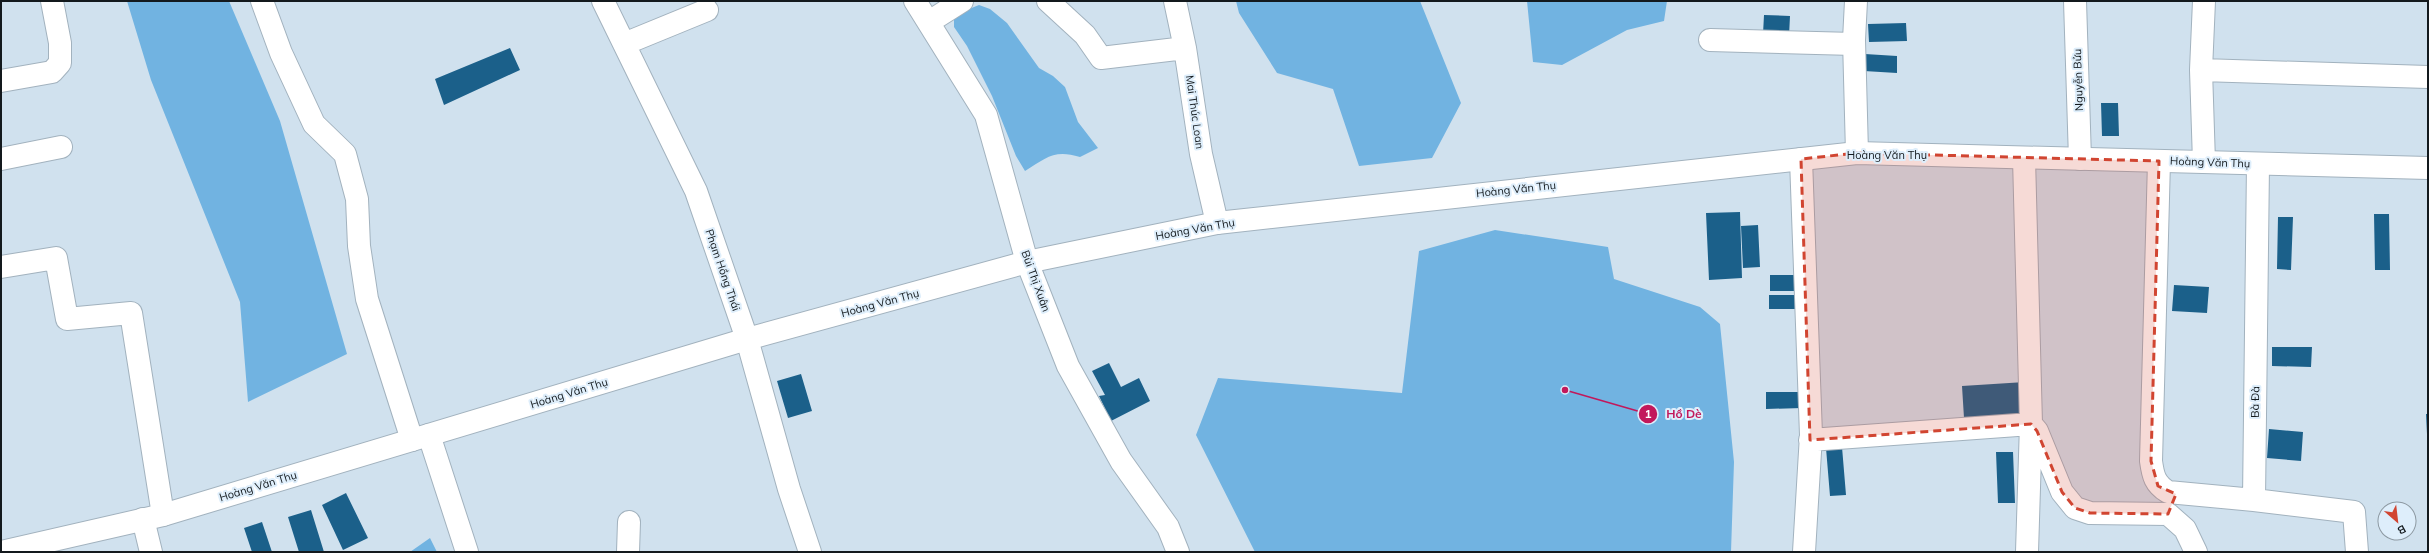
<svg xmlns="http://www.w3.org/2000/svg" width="2429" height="553" viewBox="0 0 2429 553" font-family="Mulish,sans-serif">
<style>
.water{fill:#71b3e1}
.building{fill:#1b608a}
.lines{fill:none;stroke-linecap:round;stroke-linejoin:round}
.minor-casing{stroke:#a2b2be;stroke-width:24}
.major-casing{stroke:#a2b2be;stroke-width:24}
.minor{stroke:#fff;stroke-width:22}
.major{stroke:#fff;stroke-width:22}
.marked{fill:#d14531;fill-opacity:0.2;stroke:#d14531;stroke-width:3;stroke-dasharray:8 5;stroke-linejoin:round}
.labels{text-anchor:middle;stroke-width:4;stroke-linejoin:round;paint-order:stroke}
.street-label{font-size:11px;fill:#13191d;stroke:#deeefb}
.leader{fill:none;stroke:#c2185b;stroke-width:1.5}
.callout-dot{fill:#c2185b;stroke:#deeefb;stroke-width:1.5}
.mark-label{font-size:12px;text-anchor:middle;font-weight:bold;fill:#fff}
.callout-label{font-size:12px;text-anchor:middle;font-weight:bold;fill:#c2185b;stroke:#deeefb;stroke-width:4;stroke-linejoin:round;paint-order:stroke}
</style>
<rect width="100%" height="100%" fill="#d0e1ee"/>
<path class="water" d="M 127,1 L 229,1 L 280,121 L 347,354 L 248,402 L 240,302 L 151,80 Z
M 1236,1 L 1420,1 L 1461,103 L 1432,158 L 1359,166 L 1333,89 L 1277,73 L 1239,13 Z
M 1527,1 L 1667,1 L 1664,21 L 1627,30 L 1562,65 L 1533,62 Z
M 979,5 L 990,9 L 1007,23 L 1039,68 L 1053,76 L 1065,87 L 1078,122 L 1098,148 L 1080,157 C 1054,149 1046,158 1025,171 L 1016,156 L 992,96 L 967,46 L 954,27 L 954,15 Z
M 1495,230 L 1608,247 L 1614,279 L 1700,307 L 1720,324 L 1734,462 L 1731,552 L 1255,552 L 1196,435 L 1218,378 L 1402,393 L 1419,251 Z
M 430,538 L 437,552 L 410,552 Z"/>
<path class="building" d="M 1764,15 L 1790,16 L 1789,36 L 1763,34 Z
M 1906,23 L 1907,41 L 1869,42 L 1868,24 Z
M 510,48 L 520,70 L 444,105 L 435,79 Z
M 1865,54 L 1897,56 L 1897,73 L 1864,71 Z
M 2101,103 L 2118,103 L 2119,136 L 2102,136 Z
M 1740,212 L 1742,278 L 1709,280 L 1706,213 Z
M 2374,214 L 2389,214 L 2390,270 L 2375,270 Z
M 2278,217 L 2293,217 L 2291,270 L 2277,269 Z
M 1758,225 L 1760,267 L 1743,268 L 1741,226 Z
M 1770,275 L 1801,275 L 1801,291 L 1770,291 Z
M 2174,285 L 2209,287 L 2207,313 L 2172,311 Z
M 1769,295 L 1800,295 L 1799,309 L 1769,309 Z
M 2272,347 L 2312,347 L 2311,367 L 2272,366 Z
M 1109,363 L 1121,387 L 1139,378 L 1150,401 L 1111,421 L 1099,396 L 1105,395 L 1092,371 Z
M 801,374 L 812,411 L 788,418 L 777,381 Z
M 2025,382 L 2027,413 L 1964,418 L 1962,386 Z
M 1766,392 L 1802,392 L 1802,408 L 1766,409 Z
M 2426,414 L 2428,414 L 2428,434 L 2427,434 Z
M 2269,429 L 2303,432 L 2301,461 L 2267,458 Z
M 1842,447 L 1846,495 L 1830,496 L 1826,448 Z
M 1996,452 L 2013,452 L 2015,503 L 1998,503 Z
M 346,493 L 368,538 L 343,550 L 322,505 Z
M 311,510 L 324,552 L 299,552 L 288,517 Z
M 262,522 L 272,552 L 252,552 L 244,528 Z"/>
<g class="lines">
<g class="minor-casing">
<path id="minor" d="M 262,1 L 281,53 L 314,124 L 345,154 L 357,199 L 359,246 L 367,299 L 412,440
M 603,1 L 696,191 L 747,339 L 789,489 L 810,552
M 915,1 L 986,115 L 1027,262 L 1068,366 L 1121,461 L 1168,527 L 1178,552
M 1048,1 L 1085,35 L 1101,58 L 1185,48
M 1175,1 L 1185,48 L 1201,154 L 1217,223
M 1856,1 L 1854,40 L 1857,153
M 2075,1 L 2080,159
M 929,22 L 962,1
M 1710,40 L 1854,44
M 624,44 L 707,10
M 2201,70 L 2204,1
M 1,81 L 52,72 L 60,63 L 60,43 L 52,1
M 2024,158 L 2031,424 L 2027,552
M 1,159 L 61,147
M 1801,159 L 1811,435 L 1804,552
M 2159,161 L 2151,461 C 2153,476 2155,484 2168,492 L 2254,500
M 2204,162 L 2201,70 L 2428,77
M 2258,164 L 2254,500 L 2354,512 L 2357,552
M 1,267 L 56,258 L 67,319 L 131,313 L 163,515
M 429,435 L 467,552
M 1810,440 L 2031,424 L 2037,431 L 2062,492 L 2075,508 L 2090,513 L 2168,514 L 2185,529 L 2196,552
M 143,519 L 151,552
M 628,552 L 629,522"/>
</g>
<g class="major-casing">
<path id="major" d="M 1,552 L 163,515 L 747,339 L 1027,262 L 1217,223 L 1857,153 L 2428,168"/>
</g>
<use href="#minor" class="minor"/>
<use href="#major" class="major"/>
</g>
<path class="marked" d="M 1857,153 L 2159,161 L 2151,461 L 2158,486 L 2176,494 L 2168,514 L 2090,513 L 2075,508 L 2062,492 L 2037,431 L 2031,424 L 1810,440 L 1801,159 Z"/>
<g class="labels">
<g class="street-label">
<text transform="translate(2078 80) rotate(-92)" y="4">Nguyễn Bửu</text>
<text transform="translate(1195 112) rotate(82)" y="4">Mai Thúc Loan</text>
<text x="1887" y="159">Hoàng Văn Thụ</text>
<text transform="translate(2210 162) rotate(2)" y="4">Hoàng Văn Thụ</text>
<text transform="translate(1516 189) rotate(-6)" y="4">Hoàng Văn Thụ</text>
<text transform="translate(1195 229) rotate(-10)" y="4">Hoàng Văn Thụ</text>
<text transform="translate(723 270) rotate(71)" y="4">Phạm Hồng Thái</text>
<text transform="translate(1036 281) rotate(70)" y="4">Bùi Thị Xuân</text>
<text transform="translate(880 303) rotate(-15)" y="4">Hoàng Văn Thụ</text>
<text transform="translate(569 393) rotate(-17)" y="4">Hoàng Văn Thụ</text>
<text transform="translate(2255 402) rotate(-89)" y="4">Bà Đà</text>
<text transform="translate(258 486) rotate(-17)" y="4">Hoàng Văn Thụ</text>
</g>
</g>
<path class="leader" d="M1565 390L1648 414"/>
<g class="callout-dot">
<circle cx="1565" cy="390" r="4"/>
<circle cx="1648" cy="414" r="10"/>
</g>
<g class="mark-label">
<text x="1648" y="418">1</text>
</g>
<g class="callout-label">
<text x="1684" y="418">Hồ Dè</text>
</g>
<rect width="2429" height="553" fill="none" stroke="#13191d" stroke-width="4"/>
<g transform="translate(2397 521) rotate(152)"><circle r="19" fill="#deeefb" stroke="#8d99a2"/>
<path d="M0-3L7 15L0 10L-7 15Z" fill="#d14531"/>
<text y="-6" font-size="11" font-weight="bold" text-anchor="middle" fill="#13191d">B</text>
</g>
</svg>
